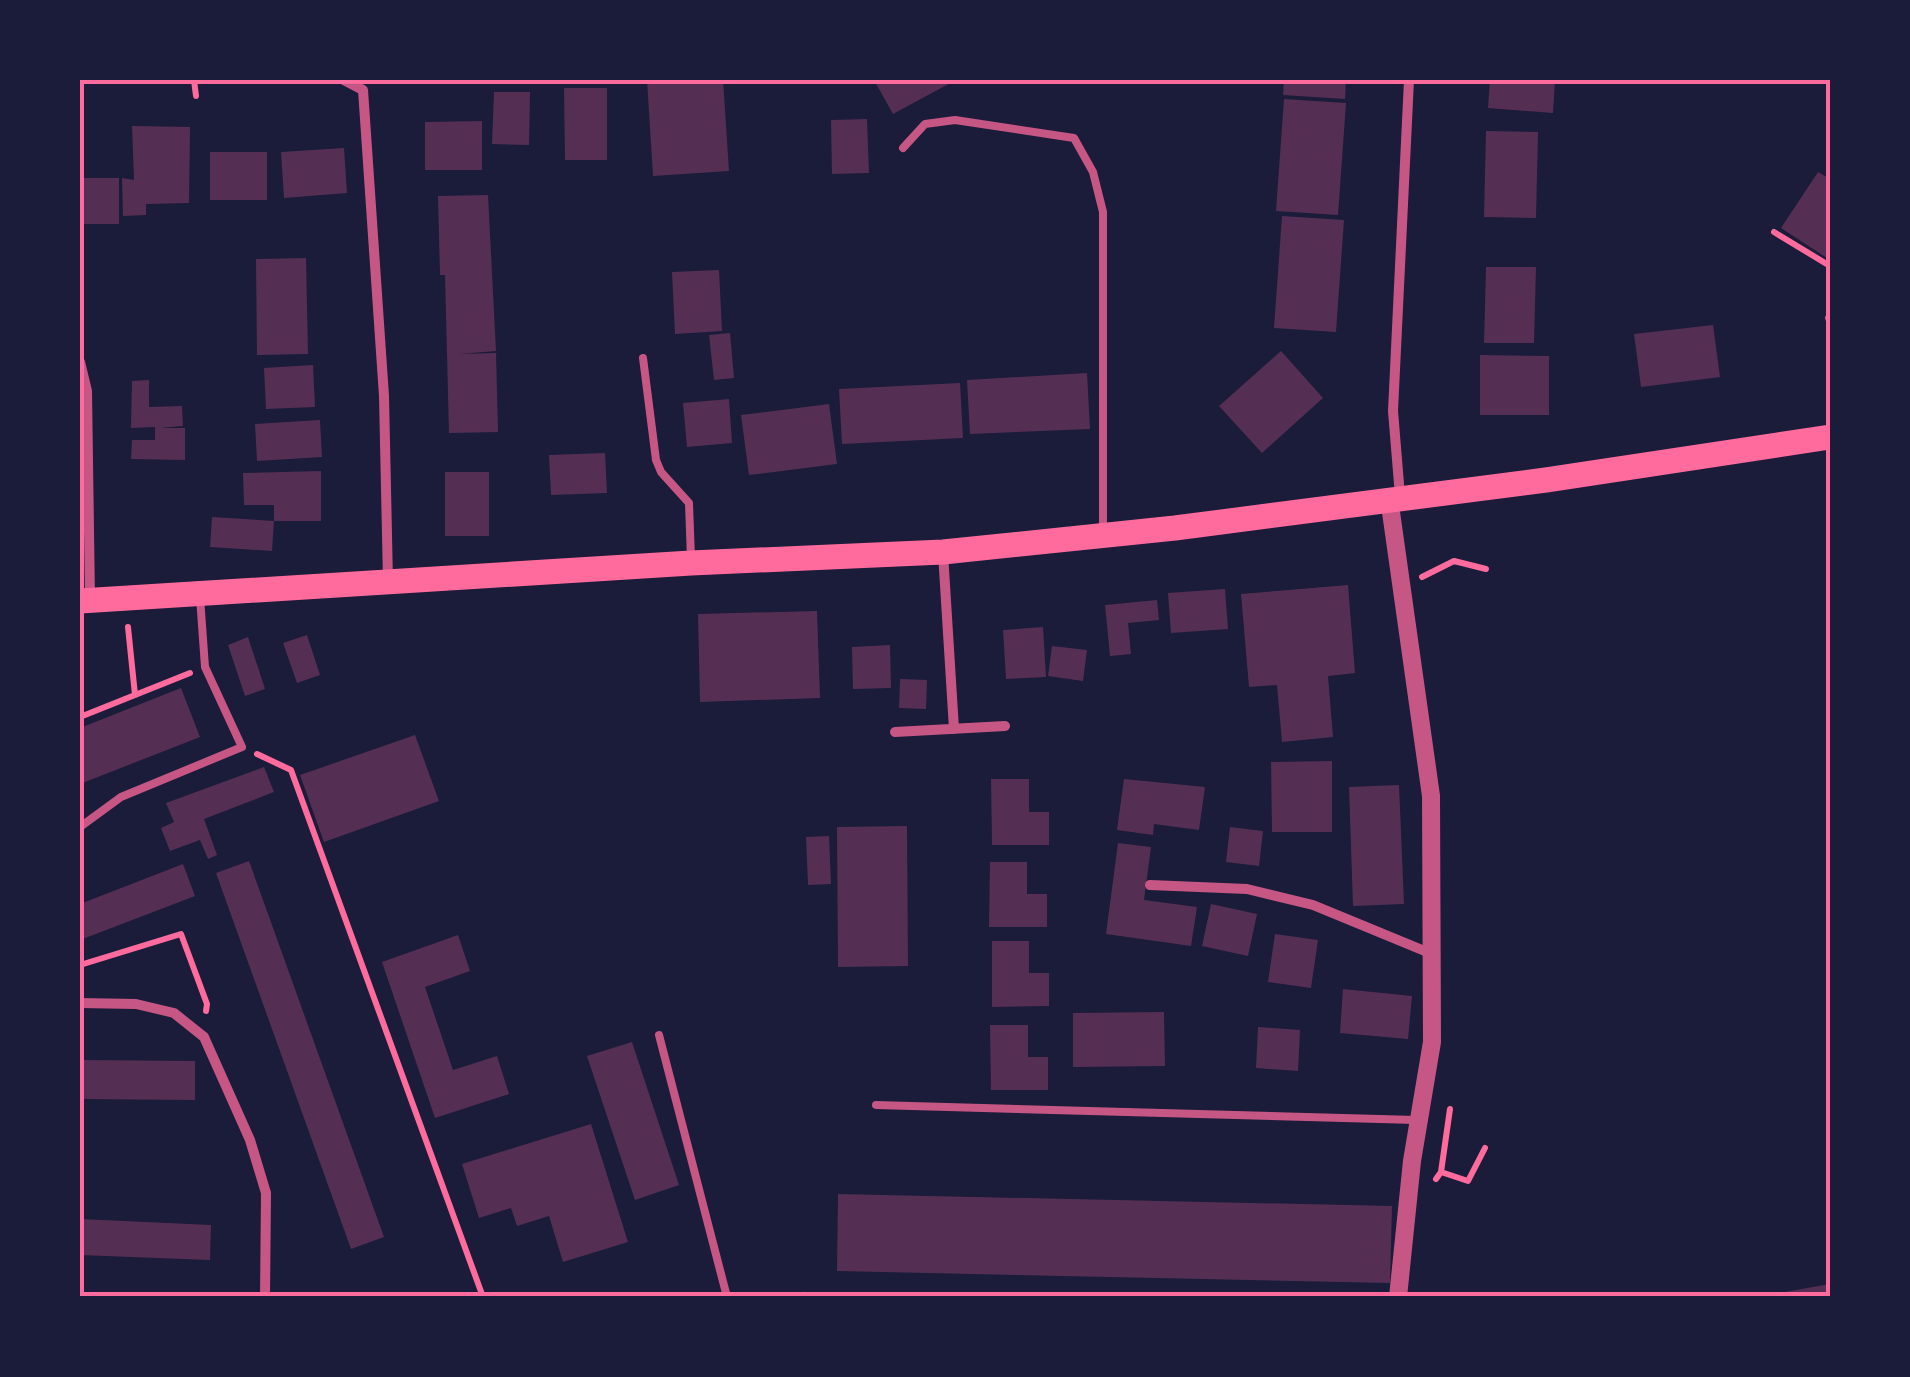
<svg xmlns="http://www.w3.org/2000/svg" width="1910" height="1377" viewBox="0 0 1910 1377" font-family="'Archivo Narrow',sans-serif">
<style>
.building{fill:#542f53}
.lines{fill:none;stroke-linecap:round;stroke-linejoin:round}
.path{stroke:#ff6b9d;stroke-width:6}
.service{stroke:#c65784;stroke-width:8}
.minor{stroke:#c65784;stroke-width:10}
.tertiary{stroke:#c65784;stroke-width:18}
.primary{stroke:#ff6b9d;stroke-width:25}
.neatline{fill:none;stroke:#ff6b9d;stroke-width:4}
</style>
<rect width="100%" height="100%" fill="#1b1b3a"/>
<path class="building" d="M 647,80 L 723,80 L 729,171 L 653,176 Z
M 874,80 L 956,80 L 893,114 Z
M 1284,80 L 1346,80 L 1345,99 L 1283,95 Z
M 1490,80 L 1555,80 L 1553,113 L 1488,108 Z
M 564,88 L 607,88 L 607,160 L 565,160 Z
M 494,92 L 530,92 L 529,145 L 492,144 Z
M 1284,99 L 1346,103 L 1338,215 L 1276,211 Z
M 867,119 L 869,173 L 832,174 L 831,120 Z
M 482,121 L 482,170 L 425,170 L 425,122 Z
M 132,126 L 190,127 L 189,203 L 146,204 L 146,215 L 123,216 L 122,178 L 134,180 Z
M 1486,131 L 1538,132 L 1536,218 L 1484,217 Z
M 344,148 L 347,193 L 284,198 L 281,152 Z
M 210,152 L 267,152 L 267,200 L 210,200 Z
M 1818,172 L 1830,179 L 1830,260 L 1781,228 Z
M 80,178 L 119,178 L 119,224 L 80,224 Z
M 488,195 L 496,351 L 459,354 L 496,353 L 498,432 L 449,433 L 445,275 L 440,275 L 438,196 Z
M 1282,216 L 1344,220 L 1336,332 L 1274,328 Z
M 306,258 L 308,354 L 257,355 L 256,259 Z
M 1486,267 L 1536,267 L 1534,343 L 1484,343 Z
M 719,270 L 722,331 L 675,334 L 672,272 Z
M 1713,325 L 1720,377 L 1641,387 L 1634,334 Z
M 730,333 L 734,378 L 714,380 L 709,335 Z
M 1281,351 L 1323,398 L 1262,453 L 1219,406 Z
M 1480,355 L 1549,356 L 1549,415 L 1480,415 Z
M 313,365 L 315,407 L 266,409 L 264,368 Z
M 1087,373 L 1090,429 L 970,434 L 967,380 Z
M 149,380 L 149,407 L 182,406 L 183,426 L 160,428 L 185,428 L 185,460 L 131,459 L 132,440 L 155,440 L 155,427 L 131,428 L 132,381 Z
M 960,383 L 963,438 L 842,444 L 839,389 Z
M 729,399 L 732,443 L 687,447 L 683,403 Z
M 829,404 L 837,464 L 749,475 L 741,415 Z
M 320,420 L 322,457 L 257,461 L 255,424 Z
M 605,453 L 607,493 L 551,495 L 549,455 Z
M 321,471 L 321,521 L 274,521 L 274,505 L 244,505 L 243,473 Z
M 445,472 L 489,472 L 489,536 L 445,536 Z
M 212,517 L 274,521 L 272,551 L 210,547 Z
M 1348,585 L 1355,673 L 1328,676 L 1333,737 L 1282,742 L 1277,685 L 1249,687 L 1241,594 Z
M 1225,589 L 1228,629 L 1171,633 L 1168,593 Z
M 1157,600 L 1159,620 L 1128,623 L 1131,654 L 1110,656 L 1105,605 Z
M 817,611 L 820,698 L 700,702 L 698,614 Z
M 1043,627 L 1046,677 L 1006,679 L 1003,630 Z
M 307,635 L 320,675 L 297,683 L 283,643 Z
M 248,637 L 265,689 L 245,696 L 228,645 Z
M 890,645 L 891,688 L 853,689 L 852,647 Z
M 1052,646 L 1087,650 L 1083,681 L 1048,676 Z
M 900,679 L 927,680 L 926,709 L 899,708 Z
M 181,688 L 200,737 L 80,784 L 80,728 Z
M 415,735 L 439,801 L 324,842 L 300,775 Z
M 1332,761 L 1332,832 L 1272,832 L 1271,762 Z
M 264,767 L 274,792 L 204,819 L 217,855 L 208,859 L 200,840 L 170,851 L 161,828 L 174,822 L 166,803 Z
M 991,779 L 1029,779 L 1029,812 L 1049,812 L 1049,845 L 992,845 Z
M 1124,779 L 1205,787 L 1199,830 L 1154,824 L 1153,835 L 1117,830 Z
M 1399,785 L 1404,904 L 1353,906 L 1349,787 Z
M 907,826 L 908,966 L 838,967 L 837,827 Z
M 1230,827 L 1263,831 L 1259,866 L 1226,862 Z
M 829,836 L 831,884 L 808,885 L 806,837 Z
M 1118,843 L 1151,847 L 1144,900 L 1197,907 L 1191,946 L 1106,934 Z
M 249,861 L 384,1237 L 351,1249 L 216,873 Z
M 990,862 L 1027,862 L 1027,894 L 1047,894 L 1047,927 L 989,927 Z
M 183,864 L 195,896 L 80,940 L 80,904 Z
M 1211,904 L 1257,914 L 1248,956 L 1202,946 Z
M 1275,934 L 1318,940 L 1311,988 L 1268,982 Z
M 458,935 L 470,971 L 425,987 L 453,1070 L 497,1056 L 509,1094 L 435,1118 L 382,962 Z
M 992,941 L 1029,941 L 1029,973 L 1049,973 L 1049,1006 L 992,1007 Z
M 1343,989 L 1412,996 L 1408,1039 L 1340,1033 Z
M 1164,1012 L 1165,1066 L 1073,1067 L 1073,1013 Z
M 990,1025 L 1028,1025 L 1028,1057 L 1048,1057 L 1048,1090 L 991,1090 Z
M 1258,1027 L 1300,1030 L 1298,1071 L 1256,1068 Z
M 632,1042 L 679,1185 L 635,1200 L 587,1056 Z
M 80,1060 L 195,1061 L 195,1100 L 80,1099 Z
M 591,1124 L 628,1242 L 563,1262 L 549,1216 L 517,1226 L 511,1208 L 479,1218 L 462,1164 Z
M 838,1194 L 1392,1206 L 1390,1283 L 837,1271 Z
M 80,1219 L 211,1225 L 210,1260 L 80,1255 Z
M 1830,1284 L 1830,1297 L 1779,1297 L 1779,1293 Z"/>
<g class="lines">
<path class="path" d="M 194,80 L 196,96
M 1774,232 L 1830,266
M 1422,577 L 1454,561 L 1486,569
M 128,627 L 135,695
M 80,717 L 190,673
M 257,754 L 291,770 L 483,1297
M 80,965 L 181,934 L 207,1004 L 206,1011
M 1441,1172 L 1468,1181 L 1485,1148
M 1436,1179 L 1441,1172 L 1450,1109
M 803,1295 L 804,1297"/>
<path class="service" d="M 903,148 L 925,124 L 955,120 L 1074,138 L 1093,172 L 1103,212 L 1103,531
M 1829,318 L 1830,320
M 643,358 L 656,460 L 661,472 L 689,503 L 691,559
M 80,827 L 121,797 L 242,747 L 205,667 L 200,597
M 659,1035 L 727,1297
M 876,1105 L 1416,1120"/>
<path class="minor" d="M 344,80 L 363,90 L 384,396 L 388,581
M 80,362 L 87,391 L 90,599
M 1400,496 L 1393,411 L 1409,80
M 943,553 L 954,729
M 895,732 L 1005,726
M 1150,885 L 1247,889 L 1313,905 L 1432,954
M 80,1003 L 136,1004 L 174,1013 L 204,1037 L 250,1140 L 266,1193 L 265,1297"/>
<path class="tertiary" d="M 1389,498 L 1431,796 L 1432,1042 L 1412,1161 L 1398,1297"/>
<path class="primary" d="M 80,601 L 691,563 L 943,552 L 1175,528 L 1546,480 L 1830,437"/>
</g>
<rect width="1910" height="1377" fill="none" stroke="#1b1b3a" stroke-width="165"/>
<rect x="82" y="82" width="1746" height="1212" class="neatline"/>
</svg>
